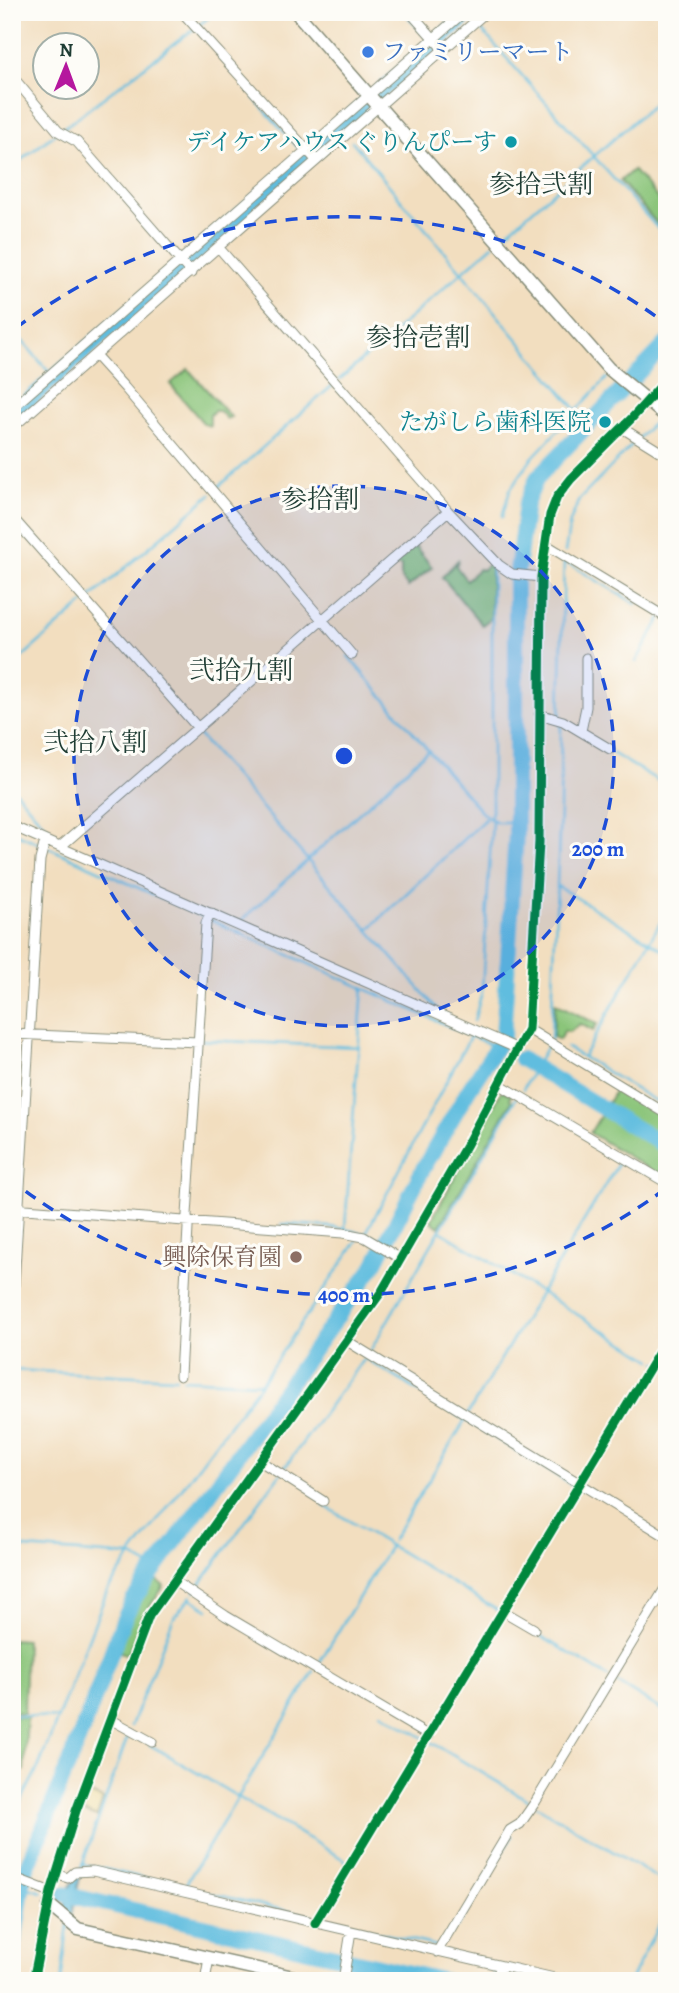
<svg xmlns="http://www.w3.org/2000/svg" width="679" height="1993" viewBox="0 0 679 1993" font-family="Alegreya,'Noto Serif JP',serif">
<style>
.green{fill:#8bc57a;stroke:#558157;stroke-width:2}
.sand{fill:#eeda9e;stroke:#868c69;stroke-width:2}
.water{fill:#61bddf;stroke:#407d8a;stroke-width:2}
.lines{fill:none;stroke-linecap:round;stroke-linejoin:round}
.stream{stroke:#61bddf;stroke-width:2.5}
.river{stroke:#61bddf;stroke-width:16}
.street-casing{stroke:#888e7a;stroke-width:11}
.secondary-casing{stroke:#888e7a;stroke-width:15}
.street{stroke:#fff;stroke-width:9}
.secondary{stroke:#fff;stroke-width:12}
.cycleway-casing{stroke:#fdfcf7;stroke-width:13}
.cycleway{stroke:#00873e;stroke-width:9}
.ring{fill:none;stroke:#1d4ed8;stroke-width:3.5;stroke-dasharray:12 9}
.shop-dot{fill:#3f7fe0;stroke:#fdfcf7;stroke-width:2.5}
.culture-dot{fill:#0f9aa8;stroke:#fdfcf7;stroke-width:2.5}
.education-dot{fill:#8d6e63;stroke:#fdfcf7;stroke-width:2.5}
.labels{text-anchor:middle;stroke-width:6;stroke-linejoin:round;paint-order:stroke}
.shop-label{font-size:24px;fill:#366cbe;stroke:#fdfcf7;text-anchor:start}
.culture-label{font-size:24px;fill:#0d838f;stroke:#fdfcf7;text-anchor:end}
.education-label{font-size:24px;fill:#785e54;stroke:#fdfcf7;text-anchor:end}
.neighbourhood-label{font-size:26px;fill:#1f3d34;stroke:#fdfcf7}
.centre{fill:#1d4ed8;stroke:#fdfcf7;stroke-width:3.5}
.ring-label{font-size:21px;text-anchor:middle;font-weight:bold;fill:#1d4ed8;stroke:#fdfcf7;stroke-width:6;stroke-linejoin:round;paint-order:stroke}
</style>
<rect width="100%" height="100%" fill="#fdfcf7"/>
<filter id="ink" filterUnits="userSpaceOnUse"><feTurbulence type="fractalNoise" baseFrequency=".0143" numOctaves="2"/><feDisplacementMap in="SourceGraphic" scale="14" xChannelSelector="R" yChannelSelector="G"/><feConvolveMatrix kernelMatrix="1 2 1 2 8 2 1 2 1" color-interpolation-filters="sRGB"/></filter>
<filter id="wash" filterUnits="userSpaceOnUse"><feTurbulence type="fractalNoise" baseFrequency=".00686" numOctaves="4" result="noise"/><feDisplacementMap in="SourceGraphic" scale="28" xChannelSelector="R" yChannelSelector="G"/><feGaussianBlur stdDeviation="1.57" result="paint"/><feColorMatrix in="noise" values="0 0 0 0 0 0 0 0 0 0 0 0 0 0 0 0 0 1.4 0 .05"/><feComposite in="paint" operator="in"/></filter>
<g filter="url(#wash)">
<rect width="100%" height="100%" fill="#f2debf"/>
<path class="green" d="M 633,170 L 667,209 L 667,235 L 620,181 Z
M 281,183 L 283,184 L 213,247 L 206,248 Z
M 188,369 L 231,417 L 227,419 L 220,411 L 214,411 L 210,415 L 210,426 L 204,424 L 170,384 Z
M 415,546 L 432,567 L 408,587 L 401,578 L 401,566 L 391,566 Z
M 459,559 L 456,566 L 466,580 L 479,569 L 482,570 L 489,564 L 491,566 L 491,618 L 482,625 L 442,577 Z
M 555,1003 L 597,1024 L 593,1031 L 580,1024 L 569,1032 L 564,1031 L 559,1040 L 553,1037 Z
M 616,1088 L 667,1118 L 667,1141 L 607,1105 Z
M 502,1090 L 511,1095 L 510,1099 L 512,1101 L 439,1227 L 431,1221 Z
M 602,1113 L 667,1151 L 667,1180 L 590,1133 Z
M 152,1577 L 164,1586 L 142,1618 L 128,1655 L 115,1650 L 128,1617 Z
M 12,1639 L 26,1640 L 24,1713 L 12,1712 Z
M 12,1716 L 27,1717 L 24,1771 L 12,1771 Z"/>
<path class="sand" d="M 87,1793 L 103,1799 L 97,1817 L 83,1812 Z"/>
<path class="water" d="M 76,1877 L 80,1877 L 71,1919 L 65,1910 L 66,1900 L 62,1896 L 63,1891 L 68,1890 Z"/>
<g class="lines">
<path class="stream" d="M 404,12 L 433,45
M 468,15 L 470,16
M 478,26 L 667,239
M 254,98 L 301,151
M 340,127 L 342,128
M 61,130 L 216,12
M 352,141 L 589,425
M 12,167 L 56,133
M 502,237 L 667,92
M 214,238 L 215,240
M 12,329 L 49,372
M 86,350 L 88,352
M 339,380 L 493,245
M 635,442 L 667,462
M 216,489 L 333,385
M 502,517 L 510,490 L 532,458 L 607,378
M 565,552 L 570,522 L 579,500 L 659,417
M 564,561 L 636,604
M 513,569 L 517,569
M 89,599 L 211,494
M 348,656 L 482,813 L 497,822 L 516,822
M 636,662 L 661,618
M 12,666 L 84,603
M 560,716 L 564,560
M 197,733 L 437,1009
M 612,753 L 667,786
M 12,787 L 51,833 L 50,838
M 489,819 L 492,812 L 492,568
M 12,832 L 41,844
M 47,847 L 498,1048
M 557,886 L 667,952
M 241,921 L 427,751
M 369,929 L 486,818
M 474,1021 L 482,992 L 492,820
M 201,1040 L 359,1047
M 566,1047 L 667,1108
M 583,1057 L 667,911
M 523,1089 L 551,1039 L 560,809 L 561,723
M 282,1224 C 318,1226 352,1226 384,1242
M 345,1228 L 363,987
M 440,1231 L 652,1360
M 366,1233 L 471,1035
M 369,1353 L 516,1098
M 364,1358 L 574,1486
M 657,1362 L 667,1368
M 12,1370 L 176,1378
M 183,1379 L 260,1383
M 468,1414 L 621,1159
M 323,1505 L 500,1612
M 392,1541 L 466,1419
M 12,1547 L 131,1556 L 154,1569
M 195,1591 L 365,1357
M 190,1598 L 208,1609
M 534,1632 L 608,1677
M 319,1663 L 390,1546
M 614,1681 L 667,1713
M 382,1713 L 424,1738
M 12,1715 L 58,1718
M 131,1726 L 173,1619 L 191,1596
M 429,1741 L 531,1802
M 150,1745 L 348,1862 L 347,1863
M 537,1806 L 667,1884
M 12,1819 L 39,1766 L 107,1591 L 133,1553 L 259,1386 L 357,1241
M 82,1864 L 314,1917
M 81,1868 L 129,1733
M 12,1883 L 42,1892
M 184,1887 L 314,1671
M 320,1919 L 437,1946
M 457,1927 L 512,1836
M 341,1958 L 345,1941
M 562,1975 L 587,1981
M 61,1981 L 68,1925
M 492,1981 L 495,1969
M 630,1981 L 667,1909"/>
<path class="river" d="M 12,415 L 471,12
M 521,1059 L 667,1147
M 63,1894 L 445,1981
M 12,1958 L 24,1875 L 86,1721 L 123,1621 L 133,1600 L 374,1266 L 424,1167 L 468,1091 L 503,1037 L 516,834 L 516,579 L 526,504 L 537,478 L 667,343"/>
</g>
</g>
<g filter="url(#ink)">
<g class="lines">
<g class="street-casing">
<path id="street" d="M 182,12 L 316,160
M 410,12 L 443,49
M 12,76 L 58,131 L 77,142 L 191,273
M 219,248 L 448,511 L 499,565 L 512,574 L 541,577
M 95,355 L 125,388 L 352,655
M 12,408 L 464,12
M 12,428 L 486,12
M 622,428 L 667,456
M 12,517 L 198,728
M 545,544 L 667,618
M 539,714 L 563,721 L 610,749
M 581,731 L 586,707 L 586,658
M 12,826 L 518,1049
M 60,847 L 448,511
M 528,1029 L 667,1114
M 12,1034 L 198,1042
M 499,1084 L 667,1183
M 12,1208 L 343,1233 L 364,1237 L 401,1259
M 12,1318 L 40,860 L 45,841
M 347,1341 L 667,1537
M 180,1376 L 188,1228 L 187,1215 L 206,923 L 211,913
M 260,1461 L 323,1501
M 174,1581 L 226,1616 L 429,1736
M 503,1611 L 534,1629
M 110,1719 L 152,1742
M 58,1875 L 68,1878 L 75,1872 L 93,1871 L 567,1981
M 12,1877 L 51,1892
M 315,1923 L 667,1339
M 437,1952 L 510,1830 L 520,1824 L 536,1801 L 667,1585
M 33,1981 L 51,1892 L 76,1811 L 149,1616 L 382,1291 L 467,1144 L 528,1029 L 539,842 L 541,577 L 550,515 L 557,497 L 571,479 L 631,419 L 667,379
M 205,1981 L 209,1958
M 343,1981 L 351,1931
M 498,1981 L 500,1966"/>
</g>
<g class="secondary-casing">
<path id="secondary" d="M 296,12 L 608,368 L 667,417
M 49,1905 L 78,1929 L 311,1981"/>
</g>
<use href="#street" class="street"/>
<use href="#secondary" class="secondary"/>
<g class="cycleway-casing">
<path id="cycleway" d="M 315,1923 L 667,1339
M 33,1981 L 51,1892 L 76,1811 L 149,1616 L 382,1291 L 467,1144 L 528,1029 L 539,842 L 541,577 L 550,515 L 557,497 L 571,479 L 631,419 L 667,379"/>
</g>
<use href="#cycleway" class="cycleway"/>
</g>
</g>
<circle cx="344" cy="756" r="270" fill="#1d4ed8" fill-opacity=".12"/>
<g class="ring">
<circle cx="344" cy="756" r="270"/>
<path d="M665 1189A539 539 0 0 1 16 1184M16 328A539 539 0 0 1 665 323"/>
</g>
<circle class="shop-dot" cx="368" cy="52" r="7"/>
<g class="culture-dot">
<circle cx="511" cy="142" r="7"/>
<circle cx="605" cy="422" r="7"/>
</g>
<circle class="education-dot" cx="296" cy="1257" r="7"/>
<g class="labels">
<g class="shop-label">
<text x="382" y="60">ファミリーマート</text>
</g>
<g class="culture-label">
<text x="497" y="150">デイケアハウス ぐりんぴーす</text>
<text x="591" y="430">たがしら歯科医院</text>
</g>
<g class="education-label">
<text x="282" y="1265">興除保育園</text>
</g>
<g class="neighbourhood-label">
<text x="541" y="193">参拾弐割</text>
<text x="418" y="346">参拾壱割</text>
<text x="320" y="508">参拾割</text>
<text x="241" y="679">弐拾九割</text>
<text x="95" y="751">弐拾八割</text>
</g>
</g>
<circle cx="344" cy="756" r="10" class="centre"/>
<g class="ring-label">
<text x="598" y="856">200 m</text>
<text x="344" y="1302">400 m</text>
</g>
<rect width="679" height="1993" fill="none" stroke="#fdfcf7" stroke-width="42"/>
<g transform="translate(66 66) rotate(1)"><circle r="33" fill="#fdfcf7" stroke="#a4b0a9" stroke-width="2"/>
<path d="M0-5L12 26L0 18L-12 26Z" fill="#b5179e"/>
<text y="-10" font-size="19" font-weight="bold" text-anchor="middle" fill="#1f3d34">N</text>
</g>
</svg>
